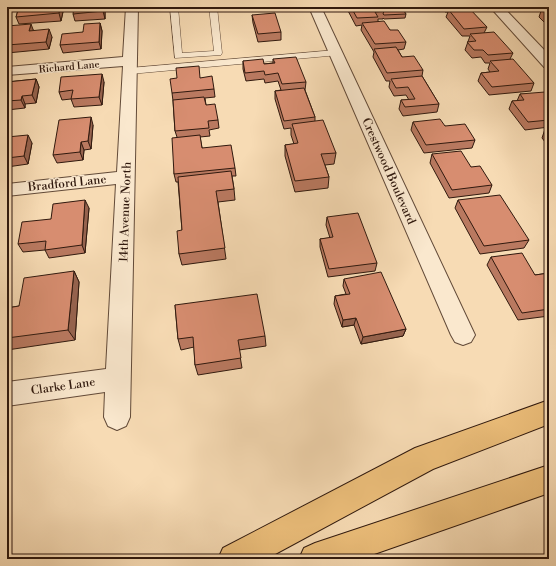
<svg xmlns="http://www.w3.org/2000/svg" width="556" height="566" viewBox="0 0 556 566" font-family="'Libre Bodoni',serif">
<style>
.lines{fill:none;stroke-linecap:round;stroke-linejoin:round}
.lane-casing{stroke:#624a38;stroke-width:1}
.street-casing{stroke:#624a38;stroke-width:2}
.highway-casing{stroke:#30190e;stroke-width:2}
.lane{fill:#fae8ce;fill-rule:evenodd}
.street{fill:#fae8ce;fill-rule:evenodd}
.highway{fill:#ecbe7a;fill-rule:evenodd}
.wall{fill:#b97960;stroke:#30190e}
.shaded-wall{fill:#96634e;stroke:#30190e}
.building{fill:#d78d70;stroke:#30190e}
.labels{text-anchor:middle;stroke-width:3;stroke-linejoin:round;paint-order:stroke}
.far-street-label{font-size:10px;fill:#30190e;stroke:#fae8ce}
.street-label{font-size:12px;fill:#30190e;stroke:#fae8ce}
</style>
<rect width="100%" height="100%" fill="#f7dbb4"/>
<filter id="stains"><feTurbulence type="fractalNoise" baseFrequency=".005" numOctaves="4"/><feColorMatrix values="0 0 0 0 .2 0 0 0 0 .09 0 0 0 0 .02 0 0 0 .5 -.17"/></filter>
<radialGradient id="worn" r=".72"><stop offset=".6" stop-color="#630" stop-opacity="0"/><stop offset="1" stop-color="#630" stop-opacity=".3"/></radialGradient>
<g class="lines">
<g class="lane-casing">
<path id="lane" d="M 170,7 L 178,7 L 182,53 L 214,51 L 209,7 L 217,7 L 222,53 L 221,55 L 175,58 Z
M 336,50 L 339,51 L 340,53 L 339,55 L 130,74 L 126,71 L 130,68 Z"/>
</g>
<g class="street-casing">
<path id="street" d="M 126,7 L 138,7 L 130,417 L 126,426 L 117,430 L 108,426 L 104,417 L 105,392 L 7,406 L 7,382 L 106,369 L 116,184 L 7,196 L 7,184 L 117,172 L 123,66 L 7,75 L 7,67 L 123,57 Z
M 309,7 L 321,7 L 475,335 L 471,342 L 463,345 L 455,342 L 451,335 Z
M 490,7 L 503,7 L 549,55 L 549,68 L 544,67 Z"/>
</g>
<g class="highway-casing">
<path id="highway" d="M 549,400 L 549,424 L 433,469 L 266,559 L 218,559 L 223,548 L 415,448 Z
M 549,465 L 549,493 L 360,559 L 299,559 L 304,548 L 315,543 Z"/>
</g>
<use href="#lane" class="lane"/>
<use href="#street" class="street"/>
<use href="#highway" class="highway"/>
</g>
<path class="wall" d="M 19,7 L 64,7 L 61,21 L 19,24 L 16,17 Z
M 105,7 L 105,19 L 75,21 L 73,14 Z
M 346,7 L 401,7 L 406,14 L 405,18 L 384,19 L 383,18 L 383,19 L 378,19 L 378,21 L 406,42 L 404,49 L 398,50 L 402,57 L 423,70 L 422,76 L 439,104 L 437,112 L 403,116 L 399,109 L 401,100 L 409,100 L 406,95 L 394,96 L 389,87 L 390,81 L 386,81 L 373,57 L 374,52 L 361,30 L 362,25 L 356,26 Z
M 432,7 L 468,7 L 468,8 L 487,27 L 484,33 L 513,53 L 510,59 L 534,83 L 531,91 L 489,95 L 478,81 L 481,73 L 490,72 L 488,69 L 490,63 L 485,63 L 481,57 L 472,58 L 465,50 L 470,36 L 462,36 L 446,17 L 448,12 L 445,12 L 442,8 L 433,9 Z
M 529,7 L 549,7 L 549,27 L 539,17 L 541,11 L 534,11 Z
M 252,15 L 281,32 L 281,40 L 258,42 L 253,23 Z
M 100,23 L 102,31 L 101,49 L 63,53 L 60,45 L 83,32 Z
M 7,26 L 33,30 L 52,37 L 49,49 L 7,53 Z
M 273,59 L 306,82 L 305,90 L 315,117 L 315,121 L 336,153 L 334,164 L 325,165 L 329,177 L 328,188 L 295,192 L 285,156 L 285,145 L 294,144 L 291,135 L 291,128 L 284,129 L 275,99 L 275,91 L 281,90 L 278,81 L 265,83 L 264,79 L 246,81 L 243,69 L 243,61 L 264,64 L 273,63 Z
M 200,78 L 214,89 L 215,97 L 205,98 L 206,105 L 218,120 L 219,128 L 209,130 L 210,136 L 200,137 L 202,148 L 235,168 L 236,176 L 232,176 L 234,189 L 235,200 L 218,202 L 226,259 L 182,265 L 179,254 L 182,230 L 178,182 L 176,182 L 174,174 L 177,137 L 175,131 L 173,101 L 172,93 Z
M 36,79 L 39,87 L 36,103 L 25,104 L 25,108 L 7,110 L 7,82 Z
M 104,82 L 102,105 L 74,107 L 71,99 L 62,100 L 59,92 Z
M 520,94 L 549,96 L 549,127 L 525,130 L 509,109 L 512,101 L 517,101 Z
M 413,122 L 445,126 L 475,140 L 472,148 L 424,153 L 411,130 Z
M 93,125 L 91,149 L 84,150 L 83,160 L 57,163 L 53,155 Z
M 545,129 L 549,129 L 549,147 L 542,138 Z
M 7,137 L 32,143 L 28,164 L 7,167 Z
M 432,154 L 471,167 L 492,185 L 489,193 L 449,198 L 430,163 Z
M 458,200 L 529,240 L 524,248 L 480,254 L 455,208 Z
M 89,208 L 85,253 L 49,258 L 45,250 L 23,252 L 18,244 L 51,219 Z
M 327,217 L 377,263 L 375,271 L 328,277 L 320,247 L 320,239 L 330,238 L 326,225 Z
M 491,257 L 535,275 L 549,273 L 549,316 L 518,320 L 487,265 Z
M 74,271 L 79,282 L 75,340 L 7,350 L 7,308 L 19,306 Z
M 344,279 L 406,329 L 403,336 L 361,344 L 354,325 L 342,327 L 334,304 L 335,296 L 346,294 L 343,286 Z
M 175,305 L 265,336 L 266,346 L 239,350 L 242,368 L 198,375 L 195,365 L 194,347 L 181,350 L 178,339 Z"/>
<path class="shaded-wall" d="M 60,7 L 64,7 L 61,21 L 59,13 Z
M 103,7 L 105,7 L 105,19 L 103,11 Z
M 100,23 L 102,31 L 101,49 L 99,42 Z
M 31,24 L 34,32 L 29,31 Z
M 49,29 L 52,37 L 49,49 L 46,42 Z
M 102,74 L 104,82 L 102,105 L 99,97 Z
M 36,79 L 39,87 L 36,103 L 32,95 Z
M 22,96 L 25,104 L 25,108 L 21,100 Z
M 91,117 L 93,125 L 91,149 L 88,141 Z
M 28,135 L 32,143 L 28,164 L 24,156 Z
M 81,142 L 84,150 L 83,160 L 80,152 Z
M 85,200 L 89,208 L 85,253 L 82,245 Z
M 74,271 L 79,282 L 75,340 L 68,330 Z
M 356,318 L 354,325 L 342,327 L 343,320 Z
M 406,329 L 403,336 L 361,344 L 363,337 Z"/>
<path class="building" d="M 19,7 L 60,7 L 59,13 L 16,17 Z
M 74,7 L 103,7 L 103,11 L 73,14 Z
M 351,7 L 381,7 L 384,11 L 375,12 L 378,17 L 357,18 Z
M 381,7 L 401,7 L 406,14 L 384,15 L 383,14 L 384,11 Z
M 469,8 L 487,27 L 464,29 L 448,9 Z
M 542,9 L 549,9 L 549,16 Z
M 275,13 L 281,32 L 258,34 L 252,15 Z
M 384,21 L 390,30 L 398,30 L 406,42 L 375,44 L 362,23 Z
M 100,23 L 99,42 L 60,45 L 62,34 L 83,32 L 84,24 Z
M 31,24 L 29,31 L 49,29 L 46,42 L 7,45 L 7,26 Z
M 494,32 L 513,53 L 488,55 L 483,50 L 474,50 L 467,42 L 476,41 L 470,34 Z
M 396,47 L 402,57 L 414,56 L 423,70 L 387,73 L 374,49 Z
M 296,57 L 306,82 L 282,84 L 278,73 L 265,75 L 264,71 L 245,73 L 243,61 L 263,59 L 264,64 L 275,63 L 273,59 Z
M 513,59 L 534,83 L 492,87 L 481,73 L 499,71 L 490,61 Z
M 199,66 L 200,78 L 212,76 L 214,89 L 172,93 L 170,79 L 177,78 L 176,68 Z
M 102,74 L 99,97 L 71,99 L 73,90 L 59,92 L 61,77 Z
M 422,76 L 439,104 L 405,107 L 401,100 L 415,99 L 408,87 L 396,88 L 391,79 Z
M 36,79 L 32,95 L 22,96 L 21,100 L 7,101 L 7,82 Z
M 304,88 L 315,117 L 284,121 L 275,91 Z
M 545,92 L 549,96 L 549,120 L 528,122 L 512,101 L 524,100 L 520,94 Z
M 204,97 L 206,105 L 215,104 L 218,120 L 208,121 L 209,128 L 175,131 L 173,100 Z
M 91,117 L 88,141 L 81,142 L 80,152 L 53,155 L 59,120 Z
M 440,119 L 445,126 L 465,124 L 475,140 L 426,145 L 413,122 Z
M 323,120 L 336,153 L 321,154 L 329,177 L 295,181 L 285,145 L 298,143 L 292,124 Z
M 545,129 L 549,129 L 549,134 Z
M 28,135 L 24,156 L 7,158 L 7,137 Z
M 200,135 L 202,148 L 231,145 L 235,168 L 174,174 L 172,138 Z
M 461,151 L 471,167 L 480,166 L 492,185 L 452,190 L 432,154 Z
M 231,171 L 234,189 L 216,191 L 225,248 L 179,254 L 177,231 L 182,230 L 178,177 Z
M 500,195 L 529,240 L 484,246 L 458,200 Z
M 85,200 L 82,245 L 45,250 L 46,241 L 18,244 L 22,222 L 51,219 L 53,204 Z
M 358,213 L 377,263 L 329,269 L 320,239 L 333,237 L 327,217 Z
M 522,253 L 535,275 L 549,273 L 549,309 L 522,313 L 491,257 Z
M 74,271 L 68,330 L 7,338 L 7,308 L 19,306 L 24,278 Z
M 381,272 L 406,329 L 363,337 L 356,318 L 343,320 L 335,296 L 350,294 L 344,279 Z
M 257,294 L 265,336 L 238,340 L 241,358 L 195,365 L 193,337 L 178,339 L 175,305 Z"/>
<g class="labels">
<g class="far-street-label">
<text transform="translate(69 66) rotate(-5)" y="4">Richard Lane</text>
</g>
<g class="street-label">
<text transform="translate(389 171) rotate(66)" y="4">Crestwood Boulevard</text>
<text transform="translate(67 183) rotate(-6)" y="4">Bradford Lane</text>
<text transform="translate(125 212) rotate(-88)" y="4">14th Avenue North</text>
<text transform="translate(63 386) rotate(-8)" y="4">Clarke Lane</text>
</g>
</g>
<rect width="556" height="566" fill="none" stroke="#f7dbb4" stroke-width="24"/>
<rect x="8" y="8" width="540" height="550" fill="none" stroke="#30190e" stroke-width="2"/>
<rect x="12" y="12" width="532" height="542" fill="none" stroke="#30190e"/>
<rect width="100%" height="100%" filter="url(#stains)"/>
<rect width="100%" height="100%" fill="url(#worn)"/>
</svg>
